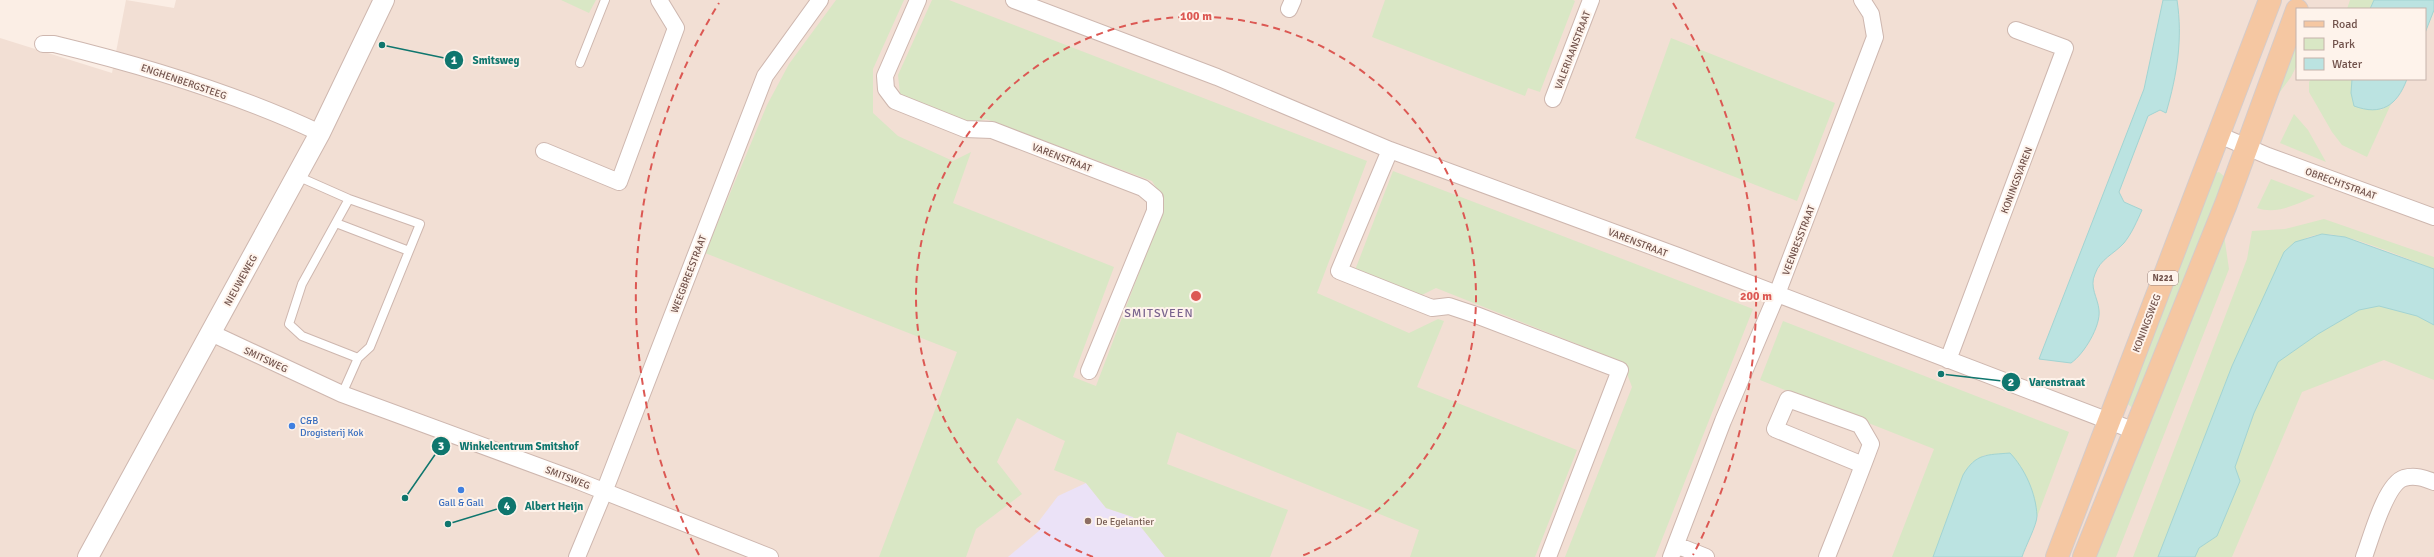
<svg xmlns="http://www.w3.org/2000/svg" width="2434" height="557" viewBox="0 0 2434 557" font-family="Signika,sans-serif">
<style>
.residential{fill:#f2dfd4;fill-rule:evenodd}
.education{fill:#ebe2f7}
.green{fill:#d9e7c5}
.water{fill:#bbe3e1;stroke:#a2d4d2}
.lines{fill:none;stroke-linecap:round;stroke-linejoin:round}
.service-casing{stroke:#ceb7af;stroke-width:10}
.minor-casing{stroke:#ceb7af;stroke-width:18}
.tertiary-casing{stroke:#ceb7af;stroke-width:22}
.primary-casing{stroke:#d5cbc9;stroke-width:24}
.service{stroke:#fff;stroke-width:8}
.minor{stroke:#fff;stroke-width:16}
.tertiary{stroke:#fff;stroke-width:20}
.primary{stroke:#f5c7a2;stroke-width:22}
.ring{fill:none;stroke:#dc5853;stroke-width:2;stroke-dasharray:7 5}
.shop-dot{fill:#3f7fe0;stroke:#fef3eb;stroke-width:1.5}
.education-dot{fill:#8d6e63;stroke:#fef3eb;stroke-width:1.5}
.labels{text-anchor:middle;stroke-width:4;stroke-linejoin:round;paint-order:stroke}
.shield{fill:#fef3eb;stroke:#9c837c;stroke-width:1}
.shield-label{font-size:9px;font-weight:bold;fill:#72534c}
.street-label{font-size:10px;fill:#72534c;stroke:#fef3eb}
.shop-label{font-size:10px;fill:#366cbe;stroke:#fef3eb;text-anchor:start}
.education-label{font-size:10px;fill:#785e54;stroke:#fef3eb;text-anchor:start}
.quarter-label{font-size:12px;letter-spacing:1px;fill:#79648e;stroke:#fef3eb}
.centre{fill:#dc5853;stroke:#fef3eb;stroke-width:2}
.ring-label{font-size:12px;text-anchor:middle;font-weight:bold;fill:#dc5853;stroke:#fef3eb;stroke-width:4;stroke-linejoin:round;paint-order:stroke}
.leader{fill:none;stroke:#0f766e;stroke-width:1.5}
.callout-dot{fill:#0f766e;stroke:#fef3eb;stroke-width:1.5}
.mark-label{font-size:12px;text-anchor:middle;font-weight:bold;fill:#fff}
.callout-label{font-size:11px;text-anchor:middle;font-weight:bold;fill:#0f766e;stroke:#fef3eb;stroke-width:4;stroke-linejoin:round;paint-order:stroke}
</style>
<rect width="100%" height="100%" fill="#fbeee5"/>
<path class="residential" d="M 126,0 L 174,8 L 176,0 L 2434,0 L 2434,557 L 0,557 L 0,38 L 112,73 ZM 2297,9 L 2425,9 L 2425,79 L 2297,79 Z"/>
<path class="education" d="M 1086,483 L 1106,508 L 1133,517 L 1165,557 L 1008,557 L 1040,530 L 1036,525 L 1058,496 Z"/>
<path class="green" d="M 561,0 L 596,0 L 589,13 Z
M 836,0 L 904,0 L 873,69 L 873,113 L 898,136 L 953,161 L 971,152 L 953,203 L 1114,267 L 1073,377 L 1096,386 L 1164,207 L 1160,194 L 1152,181 L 986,119 L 973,123 L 956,119 L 900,94 L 898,75 L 932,0 L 949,0 L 1367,161 L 1317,293 L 1409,333 L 1438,319 L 1444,321 L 1417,387 L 1577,450 L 1535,557 L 1410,557 L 1419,530 L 1177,432 L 1167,464 L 1288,510 L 1270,557 L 1165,557 L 1133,517 L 1106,508 L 1086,483 L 1054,470 L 1065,441 L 1017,418 L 997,462 L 1022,494 L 976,529 L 966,557 L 879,557 L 957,352 L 705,253 L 767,105 L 789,64 Z
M 1385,0 L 1573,0 L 1575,1 L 1540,92 L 1528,88 L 1525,96 L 1372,37 Z
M 2350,0 L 2374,0 L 2370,9 L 2347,9 Z
M 2297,33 L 2297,65 L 2291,77 L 2269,107 Z
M 1671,38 L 1835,103 L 1797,201 L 1635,138 Z
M 2311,79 L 2352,79 L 2351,93 L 2381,110 L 2391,104 L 2367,157 L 2342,145 L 2332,132 L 2309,92 L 2309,82 Z
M 2294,114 L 2308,130 L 2326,162 L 2280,143 Z
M 1393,171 L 1753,309 L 1655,557 L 1565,557 L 1632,387 L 1626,371 L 1615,359 L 1436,288 L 1408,302 L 1352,278 Z
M 2219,172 L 2225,177 L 2224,186 L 2133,408 L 2126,403 L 2211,174 Z
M 2271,179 L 2315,196 C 2297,204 2277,215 2257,208 Z
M 2324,219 L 2434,257 L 2434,269 C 2407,259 2349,233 2323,234 C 2308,235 2294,243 2285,252 L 2232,366 L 2158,557 L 2133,557 L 2247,259 L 2252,231 L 2285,229 Z
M 2224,235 L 2229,269 L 2116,557 L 2093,557 Z
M 2379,306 L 2417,316 L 2434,325 L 2434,380 L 2384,360 L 2302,392 L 2232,557 L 2195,557 L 2199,548 L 2217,536 L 2240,481 L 2235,467 L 2254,413 L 2278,362 L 2318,334 L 2359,310 Z
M 1783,321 L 2069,432 L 2037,517 L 2030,485 L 1990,455 L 1984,455 L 1963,475 L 1933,557 L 1892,557 L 1934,449 L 1760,380 Z"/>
<path class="water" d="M 2163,0 L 2177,0 C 2183,39 2177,75 2166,113 L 2160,110 L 2148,116 L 2119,192 L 2124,202 L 2142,210 C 2137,221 2132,233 2124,243 C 2114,254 2100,259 2095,274 C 2089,287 2098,298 2099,310 C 2101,326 2084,354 2071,363 L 2039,359 L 2144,89 Z
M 2374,0 L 2434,0 L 2434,10 L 2425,33 L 2425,9 L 2370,9 Z
M 2352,79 L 2407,79 C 2397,106 2381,116 2354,106 L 2351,93 Z
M 2322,234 L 2345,237 L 2434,269 L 2434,325 L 2417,316 L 2379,306 L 2359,310 L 2318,334 L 2278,362 L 2254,413 L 2235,467 L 2240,481 L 2217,536 L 2199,548 L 2195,557 L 2158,557 L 2232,366 L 2284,252 L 2295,242 Z
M 2010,453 C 2025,469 2036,493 2037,516 C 2037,525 2025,547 2022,557 L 1933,557 L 1963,475 C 1976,453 1987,455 2010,453 Z"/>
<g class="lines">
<g class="service-casing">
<path id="service" d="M 580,63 L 605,0
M 297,176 L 349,199 L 420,224 L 370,347 L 358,358
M 336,223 L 409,251
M 342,394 L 358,358 L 302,336 L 289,324 L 302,284 L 349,199"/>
</g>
<g class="minor-casing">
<path id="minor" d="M 918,0 L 885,76 L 886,89 L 895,101 L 965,129 L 992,130 L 1143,188 L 1155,198 L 1155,211 L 1089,371
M 1014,0 L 1217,77 L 1390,150 L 1678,256 L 2135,431
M 1289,9 L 1293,0
M 43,44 L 54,44 C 145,66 235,93 320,133
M 1553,99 L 1591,0
M 2219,135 L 2268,156 L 2434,217
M 1390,150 L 1339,271 L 1432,308 L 1449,306 L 1476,315 L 1620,370 L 1548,557
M 544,151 L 619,182 L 676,28 L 659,0
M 211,333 L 342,394 L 573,479 L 770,557
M 1948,360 L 2065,48 L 2016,30
M 1676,545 L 1706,557
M 577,557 L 604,492 L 765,76 L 820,0
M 1671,557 L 1723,421 L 1777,294 L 1875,37 L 1871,14 L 1862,0
M 1827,557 C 1842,519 1857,482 1871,444 L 1860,425 L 1788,399 L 1775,429 L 1863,465
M 2364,557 C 2371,539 2385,484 2404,478 C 2415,475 2424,478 2434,482"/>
</g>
<g class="tertiary-casing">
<path id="tertiary" d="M 88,557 L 320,133 L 384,0"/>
</g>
<g class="primary-casing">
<path id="primary" d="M 2057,557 L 2270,0
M 2084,557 L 2226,204 L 2297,10"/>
</g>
<use href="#service" class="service"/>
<use href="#minor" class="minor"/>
<use href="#tertiary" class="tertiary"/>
<use href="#primary" class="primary"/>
</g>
<g class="ring">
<path d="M1093 557A280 280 0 1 1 1299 557"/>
<path d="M699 555A560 560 0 0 1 719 3M1673 3A560 560 0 0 1 1693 555"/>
</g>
<g class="shop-dot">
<circle cx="292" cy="426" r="4"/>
<circle cx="461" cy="490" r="4"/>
</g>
<circle class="education-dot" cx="1088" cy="521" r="4"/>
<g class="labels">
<rect class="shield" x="2148" y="271" width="30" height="14" rx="3"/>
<g class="shield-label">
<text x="2163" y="281">N221</text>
</g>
<g class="street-label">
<text transform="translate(1572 50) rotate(-69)" y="4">VALERIAANSTRAAT</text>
<text transform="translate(184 81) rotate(19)" y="4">ENGHENBERGSTEEG</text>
<text transform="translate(1062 157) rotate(21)" y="4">VARENSTRAAT</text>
<text transform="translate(2016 180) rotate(-69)" y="4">KONINGSVAREN</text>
<text transform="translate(2341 183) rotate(20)" y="4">OBRECHTSTRAAT</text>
<text transform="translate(1798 240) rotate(-69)" y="4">VEENBESSTRAAT</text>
<text transform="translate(1638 242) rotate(21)" y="4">VARENSTRAAT</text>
<text transform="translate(688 274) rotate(-69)" y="4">WEEGBREESTRAAT</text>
<text transform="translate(240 280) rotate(-61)" y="4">NIEUWEWEG</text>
<text transform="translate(2146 323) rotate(-69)" y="4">KONINGSWEG</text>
<text transform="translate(266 359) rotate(25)" y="4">SMITSWEG</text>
<text transform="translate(568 477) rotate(21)" y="4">SMITSWEG</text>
</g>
<g class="shop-label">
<text x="300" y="424">C&amp;B<tspan x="300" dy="12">Drogisterij Kok</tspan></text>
<text x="461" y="506" text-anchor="middle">Gall &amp; Gall</text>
</g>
<g class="education-label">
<text x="1096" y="525">De Egelantier</text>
</g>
<g class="quarter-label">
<text x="1159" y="317">SMITSVEEN</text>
</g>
</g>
<circle cx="1196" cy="296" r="6" class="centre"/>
<g class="ring-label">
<text x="1196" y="20">100 m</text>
<text x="1756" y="300">200 m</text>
</g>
<path class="leader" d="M382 45L454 60M1941 374L2011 382M405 498L441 446M448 524L507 506"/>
<g class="callout-dot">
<circle cx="382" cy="45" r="4"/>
<circle cx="1941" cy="374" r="4"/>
<circle cx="405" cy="498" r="4"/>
<circle cx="448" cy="524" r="4"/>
<circle cx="454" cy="60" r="10"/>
<circle cx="2011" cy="382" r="10"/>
<circle cx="441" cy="446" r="10"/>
<circle cx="507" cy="506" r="10"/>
</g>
<g class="mark-label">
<text x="454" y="64">1</text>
<text x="2011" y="386">2</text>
<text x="441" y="450">3</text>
<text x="507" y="510">4</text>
</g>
<g class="callout-label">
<text x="496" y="64">Smitsweg</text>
<text x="2057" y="386">Varenstraat</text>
<text x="519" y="450">Winkelcentrum Smitshof</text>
<text x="554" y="510">Albert Heijn</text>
</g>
<rect x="2296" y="8" width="130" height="72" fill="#fef3eb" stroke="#c6b3ab"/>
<rect x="2304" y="21" width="20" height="6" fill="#f5c7a2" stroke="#c6b3ab"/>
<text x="2332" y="28" font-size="12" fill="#72534c">Road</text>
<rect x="2304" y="38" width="20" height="12" fill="#d9e7c5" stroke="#c6b3ab"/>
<text x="2332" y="48" font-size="12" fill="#72534c">Park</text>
<rect x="2304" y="58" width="20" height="12" fill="#bbe3e1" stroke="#c6b3ab"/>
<text x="2332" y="68" font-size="12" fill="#72534c">Water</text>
</svg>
